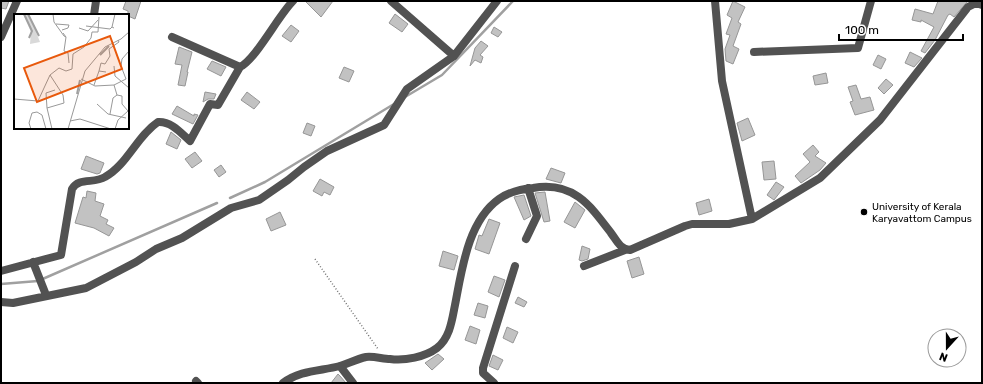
<svg xmlns="http://www.w3.org/2000/svg" width="983" height="384" viewBox="0 0 983 384" font-family="Rubik,sans-serif">
<style>
.lines{fill:none;stroke-linecap:round;stroke-linejoin:round}
.stream{stroke:#a0a0a0;stroke-width:2.5}
.building{fill:#c2c2c2;stroke:#969696}
.path{stroke:#747474;stroke-width:1.5;stroke-dasharray:1 2;stroke-linecap:butt}
.street{stroke:#525252;stroke-width:8}
.poi-dot{fill:#000;stroke:#fff;stroke-width:1.5}
.labels{text-anchor:middle;stroke-width:4;stroke-linejoin:round;paint-order:stroke}
.poi-label{font-size:10px;fill:#000;stroke:#fff;text-anchor:start}
.inset-river{fill:none;stroke:#a0a0a0;stroke-width:2}
.inset-road{fill:none;stroke:#999;stroke-width:1}
.view{fill:#e8590c;fill-opacity:0.15;stroke:#e8590c;stroke-width:2}
.inset-edge{fill:none;stroke:#000;stroke-width:2}
</style>
<rect width="100%" height="100%" fill="#fff"/>
<g class="lines">
<path class="stream" d="M 405,97 L 442,75 L 513,1
M 230,198 L 265,182 L 394,104
M 1,284 L 38,281 L 217,203"/>
</g>
<path class="building" d="M 1,1 L 9,1 L 6,9 L 1,8 Z
M 126,1 L 141,1 L 135,19 L 128,16 L 128,11 L 123,9 Z
M 305,1 L 333,1 L 321,17 Z
M 733,1 L 745,7 L 738,22 L 741,24 L 733,46 L 739,49 L 733,64 L 726,61 L 725,49 L 730,35 L 726,34 L 732,18 L 727,15 Z
M 938,1 L 968,1 L 954,17 L 950,14 L 948,15 L 935,40 L 925,53 L 921,51 L 934,27 L 921,20 L 921,22 L 912,20 L 915,9 L 933,14 Z
M 395,14 L 408,24 L 402,32 L 389,23 Z
M 291,25 L 299,31 L 291,42 L 282,36 Z
M 494,27 L 502,32 L 498,37 L 491,33 Z
M 481,41 L 488,46 L 480,55 L 483,57 L 481,63 L 475,60 L 470,66 L 475,48 Z
M 179,47 L 192,52 L 187,72 L 188,72 L 185,86 L 178,85 L 182,65 L 175,64 Z
M 910,52 L 922,58 L 914,67 L 905,63 Z
M 878,55 L 886,59 L 881,69 L 873,65 Z
M 212,61 L 226,67 L 221,76 L 207,69 Z
M 344,67 L 354,71 L 349,82 L 339,78 Z
M 826,73 L 828,83 L 815,85 L 813,76 Z
M 886,79 L 893,85 L 884,94 L 878,88 Z
M 856,85 L 861,99 L 870,97 L 874,110 L 855,115 L 850,102 L 853,101 L 848,87 Z
M 205,92 L 216,94 L 214,99 L 208,99 L 203,102 Z
M 247,92 L 260,102 L 254,109 L 241,100 Z
M 177,106 L 194,116 L 194,114 L 198,115 L 193,124 L 172,114 Z
M 748,118 L 755,135 L 742,141 L 737,123 Z
M 307,123 L 315,126 L 311,136 L 303,133 Z
M 171,132 L 181,140 L 177,149 L 166,144 Z
M 813,145 L 819,152 L 815,156 L 826,163 L 820,170 L 801,183 L 795,176 L 810,162 L 803,154 Z
M 195,152 L 202,161 L 192,168 L 185,159 Z
M 86,156 L 104,163 L 100,173 L 97,174 L 81,169 Z
M 774,161 L 776,179 L 764,180 L 762,162 Z
M 221,165 L 226,172 L 219,177 L 214,170 Z
M 551,168 L 565,173 L 561,183 L 546,179 Z
M 320,179 L 334,187 L 330,195 L 324,192 L 322,196 L 313,191 Z
M 776,182 L 784,187 L 774,200 L 767,195 Z
M 87,191 L 96,193 L 95,201 L 104,204 L 100,216 L 108,220 L 106,224 L 114,228 L 109,236 L 94,228 L 75,223 L 83,197 L 86,198 Z
M 545,192 L 550,221 L 544,222 L 535,193 Z
M 524,195 L 531,216 L 524,220 L 514,197 Z
M 709,199 L 712,211 L 699,215 L 696,203 Z
M 575,202 L 585,210 L 575,228 L 564,222 Z
M 280,212 L 286,225 L 271,231 L 266,219 Z
M 489,219 L 500,223 L 489,254 L 475,249 L 479,235 L 482,236 Z
M 582,246 L 590,249 L 588,259 L 582,261 L 579,260 Z
M 443,251 L 458,256 L 454,270 L 439,266 Z
M 639,257 L 644,274 L 632,278 L 627,261 Z
M 494,276 L 505,280 L 499,297 L 488,292 Z
M 518,297 L 527,302 L 524,307 L 515,303 Z
M 478,303 L 488,306 L 485,318 L 474,315 Z
M 470,326 L 480,330 L 476,344 L 465,340 Z
M 507,327 L 518,332 L 513,343 L 503,338 Z
M 438,354 L 444,359 L 432,370 L 425,363 Z
M 493,355 L 503,360 L 498,370 L 489,366 Z
M 338,374 L 340,376 L 346,383 L 331,383 Z"/>
<g class="lines">
<path class="path" d="M 315,259 L 378,349"/>
<path class="street" d="M 391,1 L 454,56
M 715,1 L 722,81 L 752,219
M 94,15 L 96,1
M 1,37 L 17,1
M 172,37 L 240,67 C 256,59 278,16 293,1
M 754,52 L 858,48 L 871,1
M 526,239 L 537,216 L 528,188
M 33,262 L 46,295
M 584,266 L 625,250
M 1,271 L 61,255 L 72,189 C 79,177 94,184 105,177 C 127,165 137,136 158,122 C 171,121 181,133 190,141 L 210,104 L 218,105 L 240,67
M 1,302 L 13,303 L 86,288 L 136,262 L 156,249 L 182,238 L 231,208 L 259,200 L 288,180 L 304,167 L 327,151 L 384,125 L 407,89 L 454,56 L 497,1
M 340,366 L 353,383
M 196,381 L 198,383
M 283,383 C 300,370 321,371 340,366 C 349,363 357,359 366,357 C 374,356 383,359 390,359 C 405,361 425,357 437,348 C 450,338 452,320 455,305 C 462,269 468,221 499,199 C 509,192 522,189 533,188 C 573,181 590,205 611,233 C 617,241 620,249 630,250 L 685,226 L 692,224 L 729,224 L 752,219 L 820,178 L 880,120 L 968,7 L 976,3 L 982,5
M 494,383 L 483,373 L 483,368 L 515,266"/>
</g>
<circle class="poi-dot" cx="864" cy="212" r="4"/>
<g class="labels">
<g class="poi-label">
<text x="872" y="210">University of Kerala<tspan x="872" dy="12">Karyavattom Campus</tspan></text>
</g>
</g>
<g transform="translate(14 14)">
<rect width="115" height="115" fill="#fff"/>
<path d="M 9,0 L 15,0 L 26,28 L 16,30 L 17,18 Z" fill="#d9d9d9"/>
<path class="inset-river" d="M 10,0 L 18,17 L 15,24M 14,0 L 25,22M 86,41 L 95,32M 63,80 L 66,66"/>
<path class="inset-road" d="M 39,0 L 40,8 L 50,22 L 52,23 L 49,19M 42,10 L 55,11 L 54,14 L 48,16M 72,12 L 96,15 L 98,13M 65,14 L 74,17 L 84,6M 100,14 L 98,13 L 101,0M 52,23 L 50,37 L 54,39 L 55,49M 100,52 L 101,62 L 115,74M 85,57 L 87,49 L 91,50 L 96,42 L 95,35 L 105,28 L 104,26M 36,61 L 49,81 L 50,89 L 33,94 L 38,115M 67,65 L 81,72 L 100,71M 80,71 L 85,57 L 92,58M 0,85 L 24,87 L 36,61 L 45,54 L 52,57 L 58,55 L 59,40 L 70,33 L 77,24 L 78,18 L 84,18 L 85,3M 83,90 L 94,100 L 112,104M 33,94 L 32,79 L 41,76M 96,100 L 99,84 L 103,81M 56,107 L 66,105 L 97,115M 17,115 L 15,109 L 18,99 L 23,98 L 28,101 L 32,115M 54,115 L 71,57 L 91,33 L 107,25 L 115,18M 101,115 L 104,106 L 114,97 L 108,90 L 108,82 L 103,81 L 100,71 L 112,65 L 107,52 L 108,45 L 115,37"/>
<path class="view" d="M 96,22 L 108,55 L 23,88 L 10,54 Z"/>
<rect width="115" height="115" class="inset-edge"/>
</g>
<rect width="983" height="384" fill="none" stroke="#000000" stroke-width="4"/>
<g transform="translate(947 348) rotate(201)"><circle r="19" fill="#ffffff" stroke="#999999"/>
<path d="M0-3L7 15L0 10L-7 15Z" fill="#000000"/>
<text y="-6" font-size="11" font-weight="bold" text-anchor="middle" fill="#000000">N</text>
</g>
<path d="M839 34v6h124v-6" fill="none" stroke="#000000" stroke-width="2"/>
<text x="845" y="34" font-size="12" fill="#000000" stroke="#ffffff" stroke-width="3" paint-order="stroke">100 m</text>
</svg>
